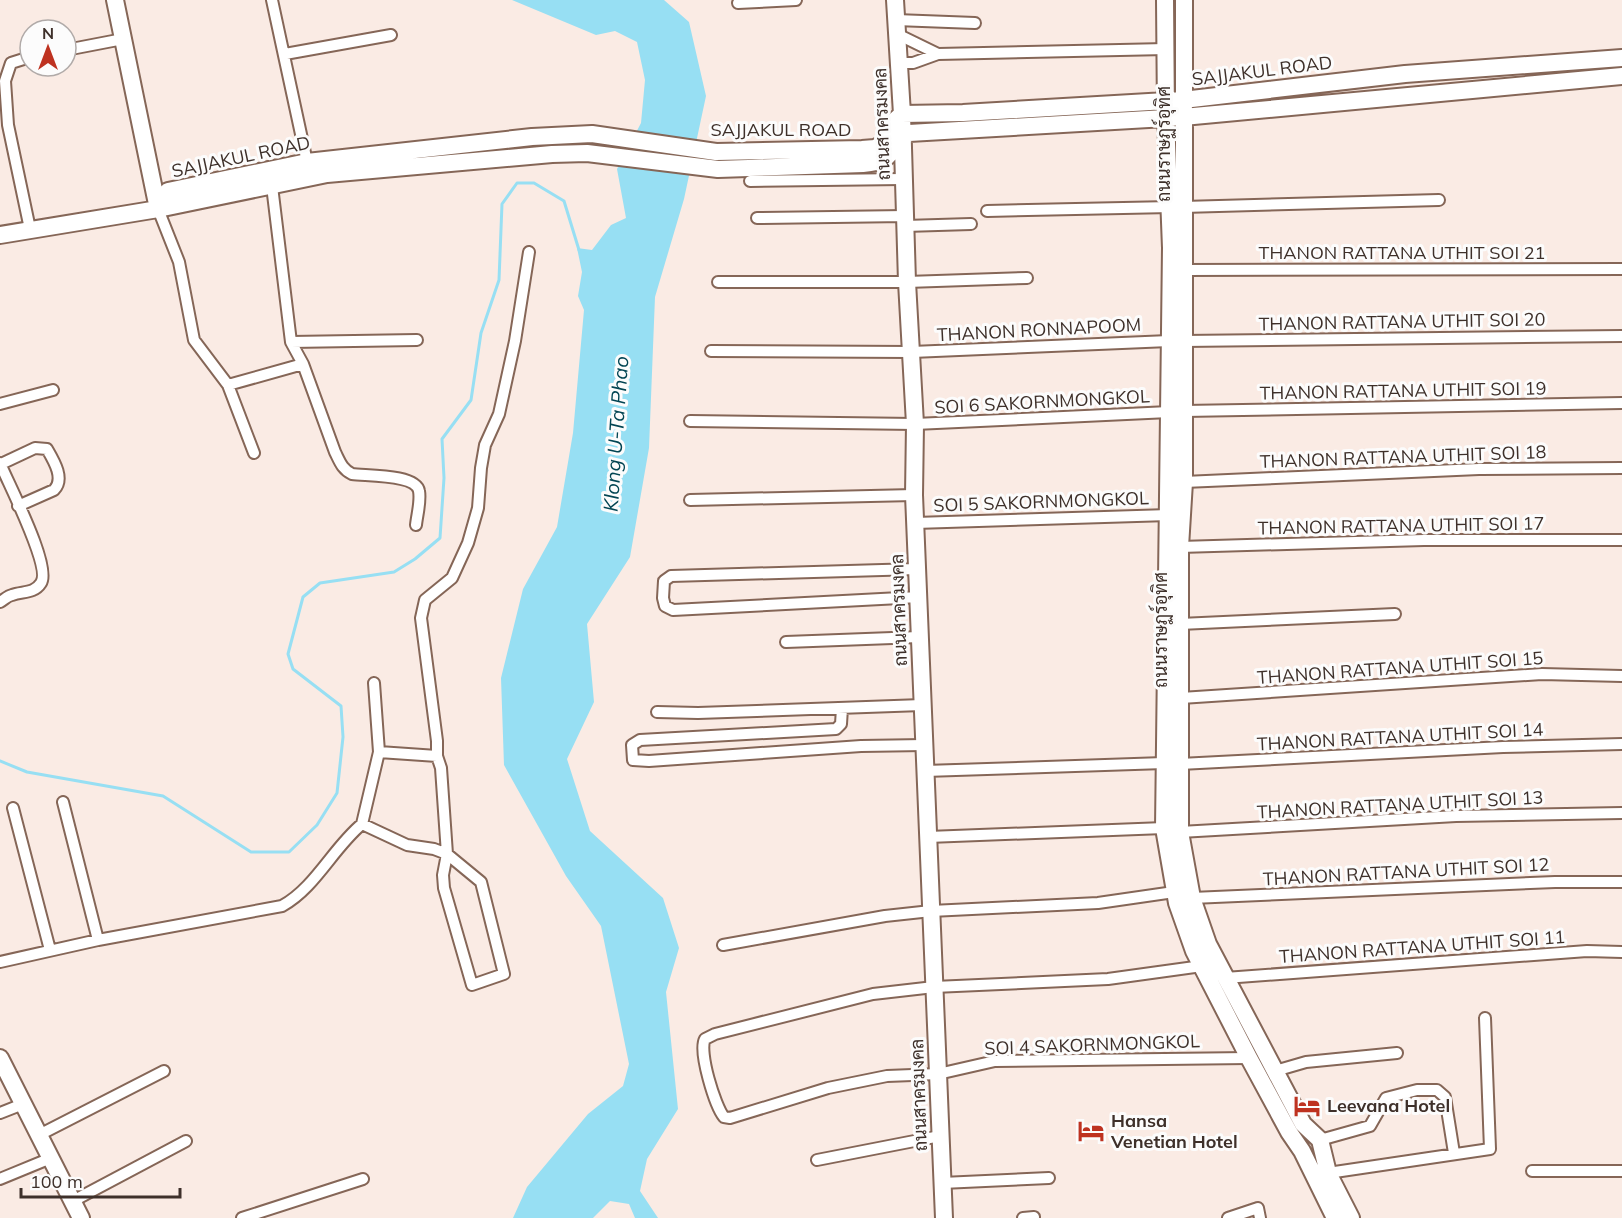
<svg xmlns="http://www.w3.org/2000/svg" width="1622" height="1218" viewBox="0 0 1622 1218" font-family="Mulish,Sarabun,sans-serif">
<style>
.water{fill:#97dff3}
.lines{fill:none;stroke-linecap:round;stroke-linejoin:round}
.stream{stroke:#97dff3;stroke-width:3}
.street-casing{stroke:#856657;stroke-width:14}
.secondary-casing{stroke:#856657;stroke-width:20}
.street{stroke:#fff;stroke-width:10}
.secondary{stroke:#fff;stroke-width:16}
.labels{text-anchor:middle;stroke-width:6;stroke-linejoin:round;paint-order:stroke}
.street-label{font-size:18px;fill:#3e302a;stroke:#fcfcfc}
.poi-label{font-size:18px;font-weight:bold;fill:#3e302a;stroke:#fcfcfc;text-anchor:start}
.water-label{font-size:20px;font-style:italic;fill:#024553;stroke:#fcfcfc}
</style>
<rect width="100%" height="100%" fill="#faebe4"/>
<path class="water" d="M 512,0 L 664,0 L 689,22 L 706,96 L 684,199 L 655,297 L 649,448 L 630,557 L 587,624 L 594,702 L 567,759 L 590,831 L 663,898 L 679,948 L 666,992 L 678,1109 L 647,1159 L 640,1191 L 658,1218 L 635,1218 L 629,1204 L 610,1201 L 593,1218 L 513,1218 L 527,1187 L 588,1114 L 623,1086 L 629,1064 L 601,926 L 566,876 L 504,765 L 501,678 L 523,589 L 557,527 L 573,433 L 584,310 L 578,296 L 582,272 L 577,248 L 592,250 L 611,225 L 626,218 L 617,169 L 641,123 L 645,80 L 637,42 L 615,31 L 596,35 Z"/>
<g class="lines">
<path class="stream" d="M 0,761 L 27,772 L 163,796 L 251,852 L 289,852 L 317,825 L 337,793 L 343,737 L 341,706 L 293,669 L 288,654 L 303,597 L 320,583 L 394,572 L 415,559 L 440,538 L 444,478 L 442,439 L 471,400 L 481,333 L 499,280 L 502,204 L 517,183 L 534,183 L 564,201 L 579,250"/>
<g class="street-casing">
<path id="street" d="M 272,0 L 307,162
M 738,3 L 796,0
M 896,20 L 975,23
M 897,34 L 938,54
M 66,50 L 123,39
M 285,54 L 391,35
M 30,57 L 11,63 L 5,81 L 8,125 L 30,229
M 899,63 L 913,63 L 938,54 L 1166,49
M 750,181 L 903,179
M 272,186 L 291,342 L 303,364 L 335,452 C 340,462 342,469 352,474 C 367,476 416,474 419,491 C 421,501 417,515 416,525
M 1183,207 L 1439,200
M 158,209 L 179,262 L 194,340 L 228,385 L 254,453
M 987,211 L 1171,207
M 757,218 L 905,216
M 905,226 L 971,224
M 1183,270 L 1622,269
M 718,282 L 907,282 L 1027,278
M 1183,341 L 1622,336
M 291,342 L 417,340
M 711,351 L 912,352 L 1169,341
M 228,385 L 303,364
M 0,404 L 53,390
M 1184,411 L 1622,403
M 690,421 L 915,424 L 1169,412
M 0,463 C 8,483 52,567 41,583 C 34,594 22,591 12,595 C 7,596 4,600 0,602
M 1,464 L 35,448 L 47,449 C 54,461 65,479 54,490 L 18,506
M 1184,482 L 1479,469 L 1622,468
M 690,500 L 914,495
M 915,523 L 1169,515
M 1180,547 L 1424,540 L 1622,540
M 917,569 L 671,576 L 664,581 L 663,598 L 665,606 L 673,610 L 919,597
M 1180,624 L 1395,614
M 786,642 L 919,637
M 1181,698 L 1542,674 L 1622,676
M 842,708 L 841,724 L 836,729 L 640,740 L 632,745 L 633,760 L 649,761 L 861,746 L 924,745
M 657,712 L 698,713 L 922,705
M 379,752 L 437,756
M 1180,764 L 1503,747 L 1622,744
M 925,771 L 1164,763
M 63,802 L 98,940
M 13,808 L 50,950
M 362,824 L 379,752 L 374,683
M 1180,832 L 1456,816 L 1622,813
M 928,837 L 1164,828
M 1192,898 L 1555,882 L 1622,882
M 723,945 L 885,916 L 931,911 L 1098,903 L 1174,892
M 0,962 L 98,940 L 282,906 C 315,888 333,848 362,824 L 407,845 L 434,849 L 447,854 L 481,882 L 504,974 L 472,985 L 444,888 L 443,875 L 447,854 L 441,768 L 437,756 L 437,741 L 421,618 L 425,600 L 452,578 L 468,543 L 478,508 L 481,468 L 485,445 L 499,414 L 515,341 L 529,252
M 1202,966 L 1108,979 L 934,987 L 873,994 L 715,1034 L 705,1039 C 698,1051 715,1106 724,1117 L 730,1118 L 828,1088 L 887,1076 L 938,1074 L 995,1061 L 1249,1058
M 1225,978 L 1587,951 L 1622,952
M 1275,1071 L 1306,1062 L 1397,1053
M 0,1113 L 23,1104
M 39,1135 L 164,1071
M 1320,1140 L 1370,1126 L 1386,1098 L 1417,1090 L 1437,1090 L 1445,1097 L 1454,1153
M 817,1160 L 940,1136
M 1532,1171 L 1622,1171
M 1328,1173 L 1490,1149 L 1485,1018
M 0,1179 L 51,1158
M 942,1183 L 1049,1178
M 73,1201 L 186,1141
M 242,1218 L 363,1179
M 1023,1218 L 1034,1217
M 1228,1218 L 1258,1208 L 1260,1218"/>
</g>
<g class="secondary-casing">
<path id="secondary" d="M 115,0 L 158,209
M 895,0 L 902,114 L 907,282 L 915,424 L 914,495 L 944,1218
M 1165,0 L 1166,117 L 1171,248 L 1164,828 L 1177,903 L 1194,951 L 1249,1058 L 1289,1132 L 1302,1151 L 1335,1218
M 1184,0 L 1184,482 L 1180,547 L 1180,832 L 1192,898 L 1208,944 L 1303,1124 L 1320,1140 L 1328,1173 L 1351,1218
M 158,209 L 168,191 L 307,162 L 532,137 L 592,134 L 716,152 L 862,149 L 875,148 L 885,143 L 890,125 L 902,114 L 963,113 L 1183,100 L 1405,74 L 1622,58
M 0,235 L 158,209 L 327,174 L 552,154 L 587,153 L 718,169 L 863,164 C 898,161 886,148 909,133 L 1183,117 L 1622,76
M 0,1058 L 81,1218"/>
</g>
<use href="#street" class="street"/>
<use href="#secondary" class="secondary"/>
</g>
<defs>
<g id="hotel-bare" transform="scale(2.07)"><path d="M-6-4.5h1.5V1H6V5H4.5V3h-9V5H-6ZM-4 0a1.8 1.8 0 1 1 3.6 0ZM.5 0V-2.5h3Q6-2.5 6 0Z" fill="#be3220" stroke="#fcfcfc" stroke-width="2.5" paint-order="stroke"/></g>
</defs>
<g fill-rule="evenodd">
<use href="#hotel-bare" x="1307" y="1106"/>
<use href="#hotel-bare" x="1091" y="1131"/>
</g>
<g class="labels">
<g class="street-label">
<text transform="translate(1262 71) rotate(-7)" y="6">SAJJAKUL ROAD</text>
<text transform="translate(882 124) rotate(-92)" y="6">ถนนสาครมงคล</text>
<text x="781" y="136">SAJJAKUL ROAD</text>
<text transform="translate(1164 144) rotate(-90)" y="6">ถนนราษฏร์อุทิศ</text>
<text transform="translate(241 157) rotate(-12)" y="6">SAJJAKUL ROAD</text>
<text x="1402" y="259">THANON RATTANA UTHIT SOI 21</text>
<text transform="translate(1402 322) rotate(-1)" y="6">THANON RATTANA UTHIT SOI 20</text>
<text transform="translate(1039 330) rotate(-3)" y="6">THANON RONNAPOOM</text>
<text transform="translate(1403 391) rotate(-1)" y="6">THANON RATTANA UTHIT SOI 19</text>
<text transform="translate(1042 402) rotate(-3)" y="6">SOI 6 SAKORNMONGKOL</text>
<text transform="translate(1403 457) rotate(-2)" y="6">THANON RATTANA UTHIT SOI 18</text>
<text transform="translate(1041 502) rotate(-2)" y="6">SOI 5 SAKORNMONGKOL</text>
<text transform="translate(1401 526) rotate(-1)" y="6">THANON RATTANA UTHIT SOI 17</text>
<text transform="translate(899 610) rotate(-92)" y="6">ถนนสาครมงคล</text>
<text transform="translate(1161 630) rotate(-90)" y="6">ถนนราษฏร์อุทิศ</text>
<text transform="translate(1400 668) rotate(-4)" y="6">THANON RATTANA UTHIT SOI 15</text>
<text transform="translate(1400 737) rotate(-3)" y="6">THANON RATTANA UTHIT SOI 14</text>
<text transform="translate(1400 805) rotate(-3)" y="6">THANON RATTANA UTHIT SOI 13</text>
<text transform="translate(1406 872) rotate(-3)" y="6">THANON RATTANA UTHIT SOI 12</text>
<text transform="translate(1422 947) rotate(-4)" y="6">THANON RATTANA UTHIT SOI 11</text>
<text transform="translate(1092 1045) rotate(-2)" y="6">SOI 4 SAKORNMONGKOL</text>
<text transform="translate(919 1095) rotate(-92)" y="6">ถนนสาครมงคล</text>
</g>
<g class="poi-label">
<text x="1327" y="1112">Leevana Hotel</text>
<text x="1111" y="1127">Hansa<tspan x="1111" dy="21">Venetian Hotel</tspan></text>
</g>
<g class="water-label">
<text transform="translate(616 434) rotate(-86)" y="7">Klong U-Ta Phao</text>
</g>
</g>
<g transform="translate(48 48)"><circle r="28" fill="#fcfcfc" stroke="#b0aaa8" stroke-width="1.5"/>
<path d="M0-4.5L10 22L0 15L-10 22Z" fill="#be3220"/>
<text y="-9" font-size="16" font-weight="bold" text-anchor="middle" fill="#3e302a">N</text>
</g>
<path d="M21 1188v9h159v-9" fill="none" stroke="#3e302a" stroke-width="3"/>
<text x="30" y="1188" font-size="18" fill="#3e302a" stroke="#fcfcfc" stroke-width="4.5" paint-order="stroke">100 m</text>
</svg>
